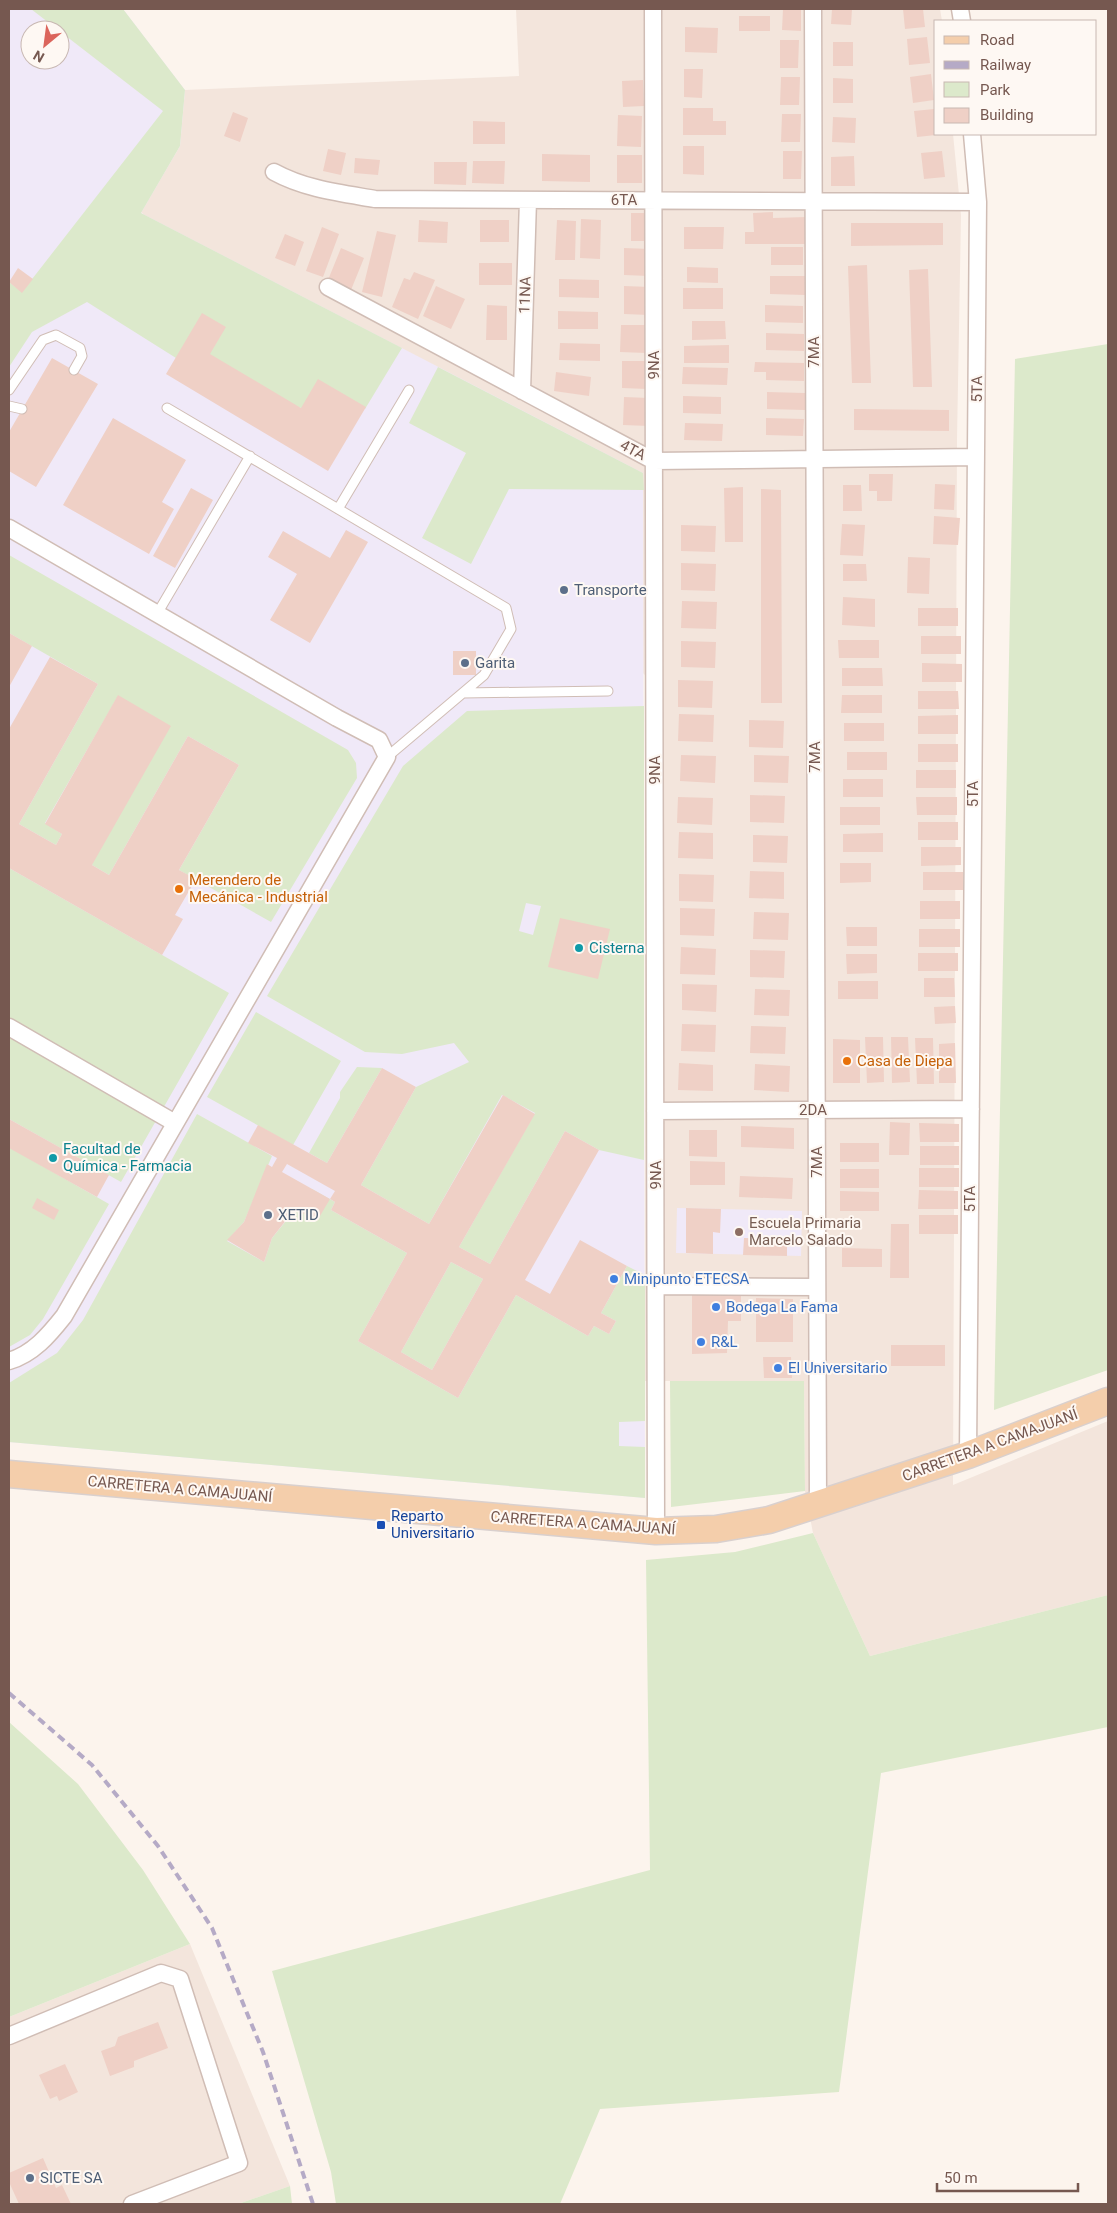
<svg xmlns="http://www.w3.org/2000/svg" width="1117" height="2213" viewBox="0 0 1117 2213" font-family="Roboto,sans-serif">
<style>
.residential{fill:#f3e5dc}
.education{fill:#f0e9f8;fill-rule:evenodd}
.green{fill:#dce9cb;fill-rule:evenodd}
.building{fill:#efd0c6;fill-rule:evenodd}
.lines{fill:none;stroke-linecap:round;stroke-linejoin:round}
.lane-casing{stroke:#d0bdb5;stroke-width:11}
.street-casing{stroke:#d0bdb5;stroke-width:19}
.primary-casing{stroke:#d9d0ce;stroke-width:29}
.lane{stroke:#fff;stroke-width:9}
.street{stroke:#fff;stroke-width:16}
.primary{stroke:#f4ceab;stroke-width:26}
.rail{stroke:#b5aac6;stroke-width:4;stroke-dasharray:8 5;stroke-linecap:butt}
.service-dot{fill:#5c6f8a;stroke:#fef8f3;stroke-width:2}
.food-dot{fill:#e8710a;stroke:#fef8f3;stroke-width:2}
.culture-dot{fill:#0f9aa8;stroke:#fef8f3;stroke-width:2}
.education-dot{fill:#8d6e63;stroke:#fef8f3;stroke-width:2}
.shop-dot{fill:#3f7fe0;stroke:#fef8f3;stroke-width:2}
.transit-dot{fill:#1a4fb4;stroke:#fef8f3;stroke-width:2}
.labels{text-anchor:middle;stroke-width:4;stroke-linejoin:round;paint-order:stroke}
.street-label{font-size:15px;fill:#765850;stroke:#fef8f3}
.service-label{font-size:15px;fill:#4e5e75;stroke:#fef8f3;text-anchor:start}
.food-label{font-size:15px;fill:#c56008;stroke:#fef8f3;text-anchor:start}
.culture-label{font-size:15px;fill:#0d838f;stroke:#fef8f3;text-anchor:start}
.education-label{font-size:15px;fill:#785e54;stroke:#fef8f3;text-anchor:start}
.shop-label{font-size:15px;fill:#366cbe;stroke:#fef8f3;text-anchor:start}
.transit-label{font-size:15px;fill:#164399;stroke:#fef8f3;text-anchor:start}
</style>
<rect width="100%" height="100%" fill="#fcf4ed"/>
<path class="residential" d="M 516,9 L 940,9 L 942,21 L 936,21 L 936,134 L 953,134 L 961,215 L 957,440 L 953,1485 L 1108,1421 L 1108,1595 L 870,1656 L 813,1533 L 805,1491 L 804,1381 L 645,1381 L 645,675 L 141,212 L 180,146 L 185,90 L 519,76 Z
M 190,1944 L 290,2186 L 238,2204 L 9,2204 L 9,2017 Z"/>
<path class="education" d="M 9,9 L 123,9 L 185,90 L 180,146 L 141,213 L 643,473 L 645,1498 L 9,1442 ZM 30,30 L 60,30 L 60,60 L 30,60 Z
M 677,1208 L 802,1211 L 801,1256 L 676,1253 Z"/>
<path class="green" d="M 31,9 L 123,9 L 185,90 L 180,146 L 141,213 L 402,348 L 365,409 L 301,408 L 176,358 L 87,302 L 32,332 L 9,367 L 9,282 L 22,292 L 163,111 Z
M 1108,344 L 1108,1370 L 994,1410 L 1015,359 Z
M 438,367 L 643,473 L 644,490 L 509,489 L 471,564 L 422,538 L 466,453 L 409,423 Z
M 9,555 L 348,750 L 356,763 L 357,778 L 271,922 L 179,870 L 239,765 L 188,736 L 109,875 L 92,865 L 118,696 L 45,823 L 62,834 L 56,845 L 19,824 L 98,684 L 9,633 Z
M 644,706 L 644,1160 L 599,1150 L 565,1131 L 490,1264 L 459,1247 L 535,1113 L 502,1095 L 429,1224 L 361,1185 L 416,1087 L 469,1062 L 454,1043 L 402,1054 L 365,1052 L 267,996 L 403,766 L 467,711 ZM 526,903 L 541,906 L 533,935 L 519,931 Z
M 9,868 L 229,993 L 121,1182 L 9,1119 Z
M 256,1012 L 341,1061 L 293,1145 L 207,1097 Z
M 357,1067 L 382,1068 L 327,1163 L 309,1153 L 340,1098 L 340,1092 Z
M 197,1114 L 272,1156 L 244,1222 L 227,1241 L 264,1262 L 272,1238 L 312,1189 L 335,1202 L 331,1210 L 407,1253 L 358,1341 L 458,1398 L 516,1295 L 588,1336 L 594,1326 L 609,1334 L 616,1321 L 601,1313 L 627,1266 L 645,1275 L 645,1421 L 619,1422 L 619,1446 L 645,1447 L 645,1498 L 9,1442 L 9,1383 L 57,1353 L 83,1320 Z
M 9,1147 L 109,1204 L 43,1319 L 30,1335 L 9,1347 Z
M 451,1262 L 483,1279 L 432,1370 L 401,1352 Z
M 670,1381 L 804,1381 L 805,1491 L 671,1507 Z
M 813,1533 L 870,1656 L 1108,1595 L 1108,1727 L 881,1773 L 839,2092 L 600,2109 L 560,2204 L 336,2204 L 331,2172 L 272,1971 L 650,1870 L 646,1560 L 735,1552 Z
M 9,1722 L 78,1784 L 143,1870 L 190,1944 L 9,2017 Z
M 290,2186 L 292,2204 L 238,2204 Z"/>
<path class="building" d="M 783,9 L 801,9 L 801,31 L 782,30 Z
M 832,9 L 852,9 L 851,25 L 831,24 Z
M 903,9 L 923,9 L 925,27 L 905,29 Z
M 739,16 L 770,16 L 770,31 L 739,31 Z
M 685,27 L 718,28 L 717,53 L 685,52 Z
M 927,37 L 930,63 L 909,65 L 907,39 Z
M 780,40 L 799,40 L 798,68 L 780,68 Z
M 833,42 L 853,42 L 853,66 L 833,66 Z
M 684,69 L 703,69 L 702,98 L 684,97 Z
M 931,74 L 934,100 L 913,103 L 910,77 Z
M 781,77 L 800,77 L 799,105 L 780,105 Z
M 833,78 L 853,79 L 853,103 L 833,103 Z
M 643,80 L 644,106 L 623,107 L 622,81 Z
M 683,108 L 713,108 L 713,121 L 726,121 L 726,135 L 683,135 Z
M 934,109 L 936,135 L 917,137 L 914,111 Z
M 233,112 L 248,118 L 240,142 L 224,136 Z
M 782,114 L 801,114 L 800,142 L 781,142 Z
M 618,115 L 642,116 L 641,147 L 617,146 Z
M 833,117 L 856,118 L 855,143 L 832,142 Z
M 473,121 L 505,122 L 505,144 L 473,144 Z
M 683,146 L 704,146 L 704,175 L 683,174 Z
M 328,149 L 346,153 L 341,175 L 323,171 Z
M 783,151 L 802,151 L 801,179 L 783,179 Z
M 942,151 L 945,177 L 924,179 L 921,153 Z
M 542,154 L 590,155 L 590,182 L 542,181 Z
M 617,155 L 642,155 L 642,183 L 617,183 Z
M 854,156 L 855,186 L 831,186 L 831,157 Z
M 355,158 L 380,160 L 378,175 L 354,173 Z
M 473,161 L 505,161 L 504,184 L 472,183 Z
M 434,162 L 467,162 L 466,185 L 434,184 Z
M 773,212 L 773,218 L 807,217 L 807,244 L 745,244 L 745,232 L 754,232 L 753,213 Z
M 631,213 L 648,213 L 648,241 L 631,241 Z
M 581,219 L 601,220 L 600,259 L 580,258 Z
M 419,220 L 448,222 L 447,243 L 418,242 Z
M 480,220 L 509,220 L 509,242 L 480,242 Z
M 557,220 L 576,221 L 575,260 L 555,260 Z
M 851,223 L 943,223 L 943,245 L 851,246 Z
M 322,227 L 339,234 L 323,277 L 306,271 Z
M 684,227 L 724,227 L 723,249 L 684,249 Z
M 377,231 L 396,235 L 382,297 L 362,292 Z
M 285,234 L 304,242 L 295,266 L 275,258 Z
M 771,247 L 803,247 L 803,265 L 771,265 Z
M 341,248 L 364,258 L 351,290 L 328,280 Z
M 624,248 L 650,249 L 649,276 L 624,275 Z
M 479,263 L 512,263 L 512,285 L 479,285 Z
M 867,265 L 871,383 L 852,383 L 848,266 Z
M 687,267 L 718,268 L 718,283 L 687,282 Z
M 18,268 L 33,279 L 22,293 L 9,282 Z
M 928,269 L 932,387 L 913,387 L 909,270 Z
M 414,272 L 435,280 L 418,319 L 392,307 L 404,278 L 410,280 Z
M 770,276 L 805,276 L 805,295 L 770,294 Z
M 559,279 L 599,280 L 599,298 L 559,297 Z
M 436,286 L 465,299 L 451,329 L 423,316 Z
M 624,286 L 650,287 L 649,315 L 624,314 Z
M 683,288 L 723,288 L 723,309 L 683,309 Z
M 487,305 L 507,306 L 507,340 L 486,340 Z
M 765,305 L 803,306 L 803,323 L 765,322 Z
M 558,311 L 598,312 L 598,329 L 558,329 Z
M 202,313 L 226,327 L 210,354 L 301,408 L 318,379 L 366,407 L 328,471 L 166,374 Z
M 692,321 L 725,321 L 726,339 L 692,340 Z
M 621,325 L 647,325 L 646,353 L 620,352 Z
M 766,333 L 804,334 L 804,351 L 766,350 Z
M 560,343 L 600,344 L 600,361 L 559,360 Z
M 729,345 L 729,363 L 684,363 L 684,346 Z
M 52,358 L 98,384 L 36,487 L 9,471 L 9,432 Z
M 622,361 L 648,361 L 647,389 L 622,388 Z
M 755,362 L 804,363 L 804,381 L 766,380 L 766,372 L 754,372 Z
M 683,367 L 728,368 L 727,385 L 682,384 Z
M 556,372 L 591,377 L 589,396 L 554,391 Z
M 767,392 L 805,393 L 805,410 L 767,409 Z
M 683,396 L 721,397 L 721,414 L 683,413 Z
M 624,397 L 649,398 L 649,426 L 623,425 Z
M 854,409 L 949,410 L 949,431 L 854,430 Z
M 113,418 L 186,460 L 162,502 L 174,509 L 149,554 L 63,505 Z
M 766,418 L 804,419 L 803,436 L 766,435 Z
M 685,423 L 723,424 L 722,441 L 684,440 Z
M 869,474 L 893,474 L 892,501 L 877,501 L 877,491 L 869,491 Z
M 935,484 L 955,485 L 954,510 L 934,509 Z
M 843,485 L 861,485 L 862,511 L 843,511 Z
M 743,487 L 743,542 L 725,542 L 724,488 Z
M 191,488 L 213,500 L 175,568 L 153,556 Z
M 761,489 L 781,490 L 782,703 L 761,703 Z
M 934,516 L 960,518 L 958,545 L 933,544 Z
M 842,524 L 865,525 L 863,556 L 840,555 Z
M 681,525 L 716,526 L 715,552 L 681,551 Z
M 346,530 L 368,542 L 310,643 L 270,620 L 297,574 L 268,557 L 283,531 L 330,558 Z
M 908,557 L 930,558 L 929,594 L 907,593 Z
M 681,563 L 716,564 L 715,591 L 681,590 Z
M 843,564 L 866,564 L 867,581 L 843,581 Z
M 843,597 L 875,599 L 875,627 L 842,625 Z
M 682,601 L 717,602 L 716,629 L 681,628 Z
M 918,608 L 958,608 L 958,626 L 918,626 Z
M 9,633 L 32,646 L 9,687 Z
M 921,636 L 961,636 L 961,654 L 921,654 Z
M 838,640 L 879,640 L 879,658 L 839,658 Z
M 681,641 L 716,642 L 715,668 L 681,667 Z
M 453,651 L 476,651 L 476,675 L 453,675 Z
M 50,657 L 98,684 L 19,824 L 56,845 L 62,834 L 45,824 L 118,695 L 171,726 L 92,865 L 109,875 L 188,736 L 239,765 L 179,870 L 196,879 L 175,915 L 183,919 L 162,955 L 9,868 L 9,729 Z
M 922,663 L 962,664 L 962,682 L 922,682 Z
M 842,668 L 882,668 L 883,686 L 842,686 Z
M 678,680 L 713,681 L 712,708 L 678,707 Z
M 918,691 L 958,691 L 959,709 L 918,709 Z
M 842,695 L 882,695 L 882,713 L 841,713 Z
M 679,714 L 714,715 L 713,742 L 678,741 Z
M 958,715 L 958,734 L 918,734 L 918,716 Z
M 749,720 L 784,721 L 783,748 L 749,747 Z
M 844,723 L 884,723 L 884,741 L 844,741 Z
M 918,744 L 958,744 L 958,762 L 918,762 Z
M 847,752 L 887,752 L 887,770 L 847,770 Z
M 681,755 L 716,756 L 715,783 L 680,781 Z
M 754,755 L 789,756 L 788,783 L 754,782 Z
M 916,770 L 956,770 L 956,788 L 916,788 Z
M 843,779 L 883,779 L 883,797 L 843,797 Z
M 750,795 L 785,796 L 784,823 L 750,822 Z
M 678,797 L 713,798 L 712,825 L 677,823 Z
M 916,797 L 957,797 L 957,815 L 917,815 Z
M 840,807 L 880,807 L 880,825 L 840,825 Z
M 918,822 L 958,822 L 958,840 L 918,840 Z
M 679,832 L 713,833 L 713,859 L 678,858 Z
M 883,833 L 883,852 L 843,852 L 843,834 Z
M 753,835 L 788,836 L 787,863 L 753,862 Z
M 921,847 L 961,847 L 961,865 L 921,866 Z
M 840,863 L 871,863 L 871,882 L 840,883 Z
M 750,871 L 784,872 L 784,899 L 749,898 Z
M 923,872 L 963,872 L 963,890 L 923,890 Z
M 679,874 L 714,875 L 713,902 L 679,901 Z
M 920,901 L 960,901 L 960,919 L 920,919 Z
M 680,908 L 715,909 L 714,936 L 680,935 Z
M 754,912 L 789,913 L 788,940 L 753,939 Z
M 560,918 L 610,929 L 598,979 L 548,967 Z
M 846,927 L 877,927 L 877,946 L 847,946 Z
M 919,929 L 960,929 L 960,947 L 919,947 Z
M 681,947 L 716,949 L 715,975 L 680,974 Z
M 750,950 L 785,951 L 784,978 L 750,977 Z
M 918,953 L 958,953 L 958,971 L 918,971 Z
M 846,954 L 877,954 L 877,973 L 847,974 Z
M 924,978 L 954,978 L 955,997 L 924,997 Z
M 838,981 L 878,981 L 878,999 L 838,999 Z
M 682,984 L 717,985 L 716,1012 L 682,1010 Z
M 755,989 L 790,990 L 789,1016 L 754,1015 Z
M 955,1006 L 956,1023 L 935,1024 L 934,1007 Z
M 682,1024 L 716,1025 L 715,1052 L 681,1051 Z
M 751,1026 L 786,1027 L 785,1054 L 750,1053 Z
M 865,1037 L 883,1037 L 884,1082 L 867,1083 Z
M 891,1037 L 908,1037 L 910,1082 L 892,1083 Z
M 915,1038 L 933,1038 L 934,1084 L 917,1084 Z
M 833,1039 L 860,1040 L 860,1083 L 833,1083 Z
M 955,1043 L 956,1083 L 939,1083 L 939,1044 Z
M 679,1063 L 713,1065 L 713,1091 L 678,1090 Z
M 755,1064 L 790,1066 L 789,1092 L 754,1090 Z
M 382,1068 L 416,1087 L 361,1185 L 429,1224 L 503,1095 L 535,1114 L 459,1247 L 490,1264 L 565,1131 L 599,1150 L 525,1280 L 550,1294 L 580,1240 L 627,1266 L 601,1313 L 616,1321 L 609,1334 L 594,1326 L 588,1336 L 516,1295 L 458,1398 L 358,1341 L 407,1253 L 331,1210 L 335,1202 L 330,1199 L 335,1191 L 287,1164 L 282,1172 L 330,1199 L 317,1221 L 295,1209 L 272,1238 L 264,1262 L 227,1240 L 244,1222 L 267,1164 L 272,1167 L 277,1158 L 248,1143 L 258,1125 L 327,1163 ZM 451,1262 L 483,1279 L 432,1370 L 401,1352 Z
M 9,1119 L 109,1175 L 97,1197 L 9,1148 Z
M 890,1122 L 910,1123 L 909,1155 L 889,1155 Z
M 919,1123 L 959,1124 L 959,1142 L 920,1142 Z
M 741,1126 L 794,1128 L 794,1149 L 741,1147 Z
M 689,1130 L 717,1130 L 717,1157 L 689,1156 Z
M 840,1143 L 879,1143 L 879,1162 L 840,1162 Z
M 920,1146 L 959,1146 L 959,1165 L 920,1165 Z
M 690,1161 L 725,1162 L 725,1185 L 690,1185 Z
M 919,1168 L 959,1168 L 959,1187 L 919,1187 Z
M 840,1169 L 879,1169 L 879,1188 L 840,1188 Z
M 740,1176 L 793,1178 L 792,1199 L 739,1197 Z
M 919,1190 L 958,1191 L 958,1209 L 918,1209 Z
M 840,1191 L 879,1192 L 879,1211 L 840,1211 Z
M 37,1198 L 59,1210 L 54,1220 L 32,1208 Z
M 686,1208 L 721,1209 L 720,1233 L 713,1232 L 713,1254 L 686,1253 Z
M 919,1215 L 958,1215 L 958,1234 L 919,1234 Z
M 891,1224 L 909,1224 L 909,1278 L 890,1278 Z
M 744,1238 L 787,1239 L 787,1256 L 743,1255 Z
M 842,1248 L 882,1249 L 882,1267 L 842,1267 Z
M 692,1293 L 741,1293 L 741,1321 L 728,1321 L 727,1353 L 692,1354 Z
M 756,1298 L 793,1299 L 793,1342 L 756,1342 Z
M 891,1345 L 945,1345 L 945,1366 L 891,1366 Z
M 763,1357 L 791,1357 L 792,1378 L 764,1378 Z
M 158,2022 L 168,2048 L 134,2061 L 134,2067 L 110,2076 L 101,2051 L 115,2046 L 118,2037 Z
M 65,2064 L 78,2092 L 59,2101 L 57,2096 L 50,2099 L 39,2075 Z
M 43,2158 L 56,2188 L 62,2185 L 71,2204 L 19,2204 L 9,2182 L 9,2173 Z"/>
<g class="lines">
<g class="lane-casing">
<path id="lane" d="M 9,390 L 43,340 L 56,335 L 80,348 L 82,356 L 74,370
M 9,406 L 22,409
M 167,408 L 506,608 L 511,629 L 484,675 L 387,757
M 338,509 L 409,390
M 157,614 L 250,456
M 463,693 L 608,691"/>
</g>
<g class="street-casing">
<path id="street" d="M 653,9 L 656,1531
M 813,9 L 818,1504
M 960,9 L 962,21
M 274,172 C 305,189 340,193 375,199 L 978,202
M 328,287 L 654,461 L 976,457
M 522,391 L 528,200
M 9,528 L 337,718 L 379,740 L 387,757 L 64,1316 C 49,1335 33,1354 9,1361
M 9,1027 L 175,1123
M 655,1111 L 971,1109
M 656,1286 L 817,1287
M 968,1455 L 978,202 L 972,134
M 9,2036 L 161,1973 L 180,1979 L 239,2163 L 132,2204"/>
</g>
<g class="primary-casing">
<path id="primary" d="M 9,1474 L 656,1531 L 716,1529 L 769,1520 L 968,1455 L 1108,1401"/>
</g>
<use href="#lane" class="lane"/>
<use href="#street" class="street"/>
<use href="#primary" class="primary"/>
<path class="rail" d="M 9,1693 L 92,1765 L 158,1846 L 212,1928 L 263,2052 L 313,2204"/>
</g>
<g class="service-dot">
<circle cx="564" cy="590" r="5"/>
<circle cx="465" cy="663" r="5"/>
<circle cx="268" cy="1215" r="5"/>
<circle cx="30" cy="2178" r="5"/>
</g>
<g class="food-dot">
<circle cx="179" cy="889" r="5"/>
<circle cx="847" cy="1061" r="5"/>
</g>
<g class="culture-dot">
<circle cx="579" cy="948" r="5"/>
<circle cx="53" cy="1158" r="5"/>
</g>
<circle class="education-dot" cx="739" cy="1232" r="5"/>
<g class="shop-dot">
<circle cx="614" cy="1279" r="5"/>
<circle cx="716" cy="1307" r="5"/>
<circle cx="701" cy="1342" r="5"/>
<circle cx="778" cy="1368" r="5"/>
</g>
<rect class="transit-dot" x="376" y="1520" width="10" height="10" rx="2.5"/>
<g class="labels">
<g class="street-label">
<text x="624" y="205">6TA</text>
<text transform="translate(525 295) rotate(-88)" y="5">11NA</text>
<text transform="translate(814 352) rotate(-90)" y="5">7MA</text>
<text transform="translate(654 365) rotate(-90)" y="5">9NA</text>
<text transform="translate(977 389) rotate(-89)" y="5">5TA</text>
<text transform="translate(633 450) rotate(28)" y="5">4TA</text>
<text transform="translate(815 757) rotate(-90)" y="5">7MA</text>
<text transform="translate(655 770) rotate(-90)" y="5">9NA</text>
<text transform="translate(973 794) rotate(-90)" y="5">5TA</text>
<text x="813" y="1115">2DA</text>
<text transform="translate(817 1162) rotate(-90)" y="5">7MA</text>
<text transform="translate(656 1175) rotate(-90)" y="5">9NA</text>
<text transform="translate(970 1199) rotate(-90)" y="5">5TA</text>
<text transform="translate(990 1445) rotate(-20)" y="5">CARRETERA A CAMAJUANÍ</text>
<text transform="translate(180 1489) rotate(5)" y="5">CARRETERA A CAMAJUANÍ</text>
<text transform="translate(583 1523) rotate(4)" y="5">CARRETERA A CAMAJUANÍ</text>
</g>
<g class="service-label">
<text x="574" y="595">Transporte</text>
<text x="475" y="668">Garita</text>
<text x="278" y="1220">XETID</text>
<text x="40" y="2183">SICTE SA</text>
</g>
<g class="food-label">
<text x="189" y="885">Merendero de<tspan x="189" dy="17">Mecánica - Industrial</tspan></text>
<text x="857" y="1066">Casa de Diepa</text>
</g>
<g class="culture-label">
<text x="589" y="953">Cisterna</text>
<text x="63" y="1154">Facultad de<tspan x="63" dy="17">Química - Farmacia</tspan></text>
</g>
<g class="education-label">
<text x="749" y="1228">Escuela Primaria<tspan x="749" dy="17">Marcelo Salado</tspan></text>
</g>
<g class="shop-label">
<text x="624" y="1284">Minipunto ETECSA</text>
<text x="726" y="1312">Bodega La Fama</text>
<text x="711" y="1347">R&amp;L</text>
<text x="788" y="1373">El Universitario</text>
</g>
<g class="transit-label">
<text x="391" y="1521">Reparto<tspan x="391" dy="17">Universitario</tspan></text>
</g>
</g>
<rect width="1117" height="2213" fill="none" stroke="#765850" stroke-width="20"/>
<rect x="934" y="20" width="162" height="115" fill="#fef8f3" stroke="#c8b8b2"/>
<rect x="944" y="36" width="25" height="8" fill="#f4ceab" stroke="#c8b8b2"/>
<text x="980" y="45" font-size="15" fill="#765850">Road</text>
<rect x="944" y="61" width="25" height="8" fill="#b5aac6" stroke="#c8b8b2"/>
<text x="980" y="70" font-size="15" fill="#765850">Railway</text>
<rect x="944" y="82" width="25" height="15" fill="#dce9cb" stroke="#c8b8b2"/>
<text x="980" y="95" font-size="15" fill="#765850">Park</text>
<rect x="944" y="108" width="25" height="15" fill="#efd0c6" stroke="#c8b8b2"/>
<text x="980" y="120" font-size="15" fill="#765850">Building</text>
<g transform="translate(45 45) rotate(209)"><circle r="24" fill="#fef8f3" stroke="#c8b8b2"/>
<path d="M0-4L9 19L0 12L-9 19Z" fill="#db655c"/>
<text y="-8" font-size="14" font-weight="bold" text-anchor="middle" fill="#765850">N</text>
</g>
<path d="M937 2183v8h141v-8" fill="none" stroke="#765850" stroke-width="2.5"/>
<text x="944" y="2183" font-size="15" fill="#765850" stroke="#fef8f3" stroke-width="4" paint-order="stroke">50 m</text>
</svg>
